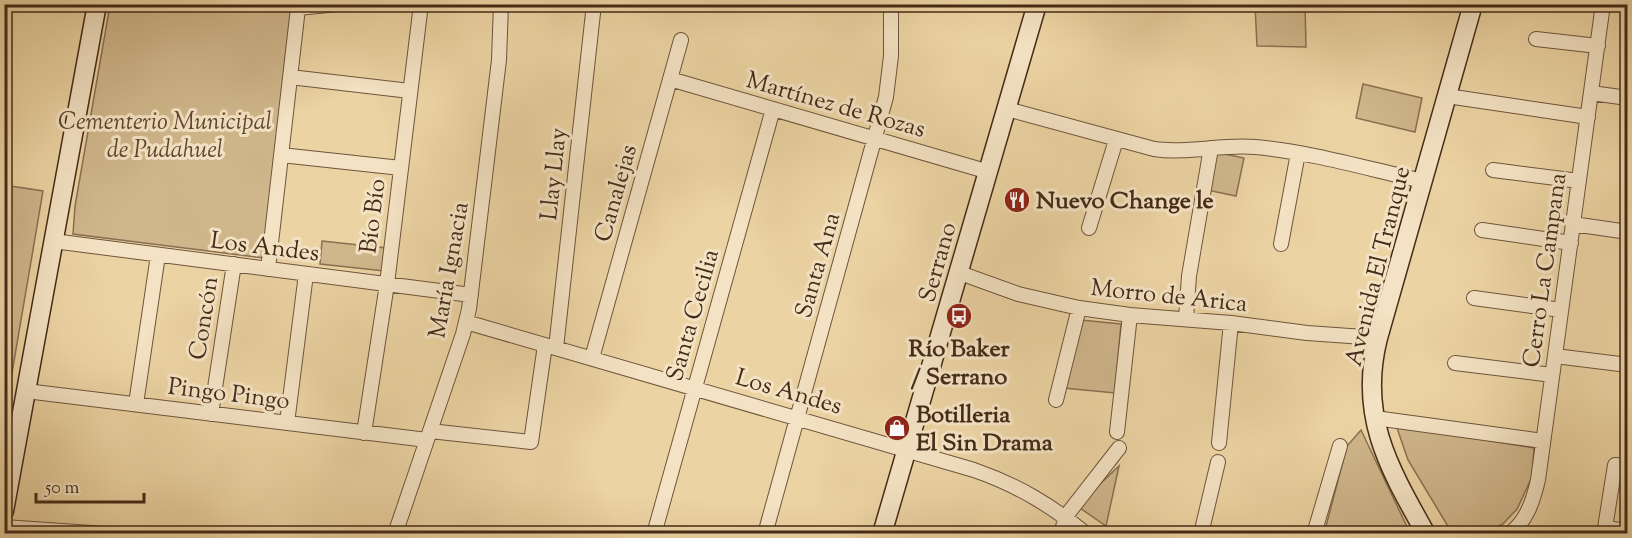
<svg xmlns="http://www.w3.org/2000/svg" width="1632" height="538" viewBox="0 0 1632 538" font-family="'Sorts Mill Goudy',serif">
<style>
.green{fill:#cfb68b;stroke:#8a7052;stroke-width:1.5}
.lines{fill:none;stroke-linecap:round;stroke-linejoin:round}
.street-casing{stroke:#6e553b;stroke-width:16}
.secondary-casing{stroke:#442b18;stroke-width:21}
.street{stroke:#f3e2c3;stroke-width:14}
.secondary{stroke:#f3e2c3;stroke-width:18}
.labels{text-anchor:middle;stroke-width:6;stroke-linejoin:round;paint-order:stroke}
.street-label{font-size:24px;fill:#442b18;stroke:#f3e2c3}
.park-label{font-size:24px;font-style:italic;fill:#60472f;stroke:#f3e2c3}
.poi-label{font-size:24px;font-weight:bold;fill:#442b18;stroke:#f3e2c3;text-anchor:start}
</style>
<rect width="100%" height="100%" fill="#ecd3a3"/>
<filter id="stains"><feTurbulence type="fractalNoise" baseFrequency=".00333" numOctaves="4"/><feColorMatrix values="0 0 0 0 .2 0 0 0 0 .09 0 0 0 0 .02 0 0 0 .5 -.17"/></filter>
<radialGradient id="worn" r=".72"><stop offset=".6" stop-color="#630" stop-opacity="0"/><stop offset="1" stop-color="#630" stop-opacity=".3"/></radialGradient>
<path class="green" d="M 110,5 L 293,5 L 264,258 L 73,234 L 75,206 Z
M 1255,5 L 1305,5 L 1306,47 L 1257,46 Z
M 1363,84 L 1422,98 L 1415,132 L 1356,118 Z
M 1215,152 L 1244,158 L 1236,196 L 1207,190 Z
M 4,185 L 43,191 L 5,414 L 4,414 Z
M 322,241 L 387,248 L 384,271 L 320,264 Z
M 1081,320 L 1121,324 L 1115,393 L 1064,388 Z
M 1396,425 L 1534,448 L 1532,477 L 1517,509 L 1503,524 L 1485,533 L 1452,533 L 1408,460 Z
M 1361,430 L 1410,533 L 1324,534 L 1347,446 Z
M 1119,466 L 1106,526 L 1077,506 Z"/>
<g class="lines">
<g class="street-casing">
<path id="street" d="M 298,8 L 338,4
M 1536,39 L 1598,46
M 290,77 L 410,91
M 670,79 L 989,172
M 1591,93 L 1628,98
M 1447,96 L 1588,117
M 1007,109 L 1154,149 C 1187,154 1222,144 1255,147 C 1312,152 1368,169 1423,181
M 281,155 L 401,168
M 1493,170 L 1579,181
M 1573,224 L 1628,232
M 1089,228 L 1116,140
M 1482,230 L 1571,243
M 53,241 L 471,295
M 1281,244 L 1298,153
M 268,269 L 298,8
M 960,273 L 1018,294 L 1079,308 L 1130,315 L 1231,323 L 1307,333 L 1378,338
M 1474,298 L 1561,310
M 1186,319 L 1189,276 L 1211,148
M 466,322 L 974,470 C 1017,485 1051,505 1086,534
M 556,348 L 594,4
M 1555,356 L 1628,365
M 592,358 L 681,40
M 1455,363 L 1552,375
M 26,391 L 427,440
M 1056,400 L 1079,308
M 136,404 L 158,255
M 211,414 L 234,264
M 1375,418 L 1543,441
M 287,423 L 306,274
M 430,431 L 531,442 L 545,345
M 1117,432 L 1130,315
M 364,433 L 387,284 L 421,4
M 1219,443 L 1231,323
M 4,527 L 106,534
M 1605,528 L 1628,531
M 395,534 L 463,334 L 469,309 L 499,60 L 501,4
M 654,534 L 773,109
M 765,534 L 886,97 L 891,56 L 891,4
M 1061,534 L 1066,516 L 1119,448
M 1201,534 L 1218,462
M 1314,534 L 1340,446
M 1509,534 C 1527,521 1533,501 1538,480 L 1603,4
M 1601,534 L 1605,528 L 1615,465 L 1628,466"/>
</g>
<g class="secondary-casing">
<path id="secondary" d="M 4,511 L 97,4
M 882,534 L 1037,4
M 1426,534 C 1389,468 1358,416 1378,338 L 1473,4"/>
</g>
<use href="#street" class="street"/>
<use href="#secondary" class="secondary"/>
</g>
<defs>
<g id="restaurant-disc" transform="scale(1.35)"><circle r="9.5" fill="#8f2418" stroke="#f3e2c3"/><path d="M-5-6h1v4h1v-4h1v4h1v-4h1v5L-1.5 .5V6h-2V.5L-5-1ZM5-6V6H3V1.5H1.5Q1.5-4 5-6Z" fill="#fff"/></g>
<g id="bus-disc" transform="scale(1.35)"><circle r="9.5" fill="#8f2418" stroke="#f3e2c3"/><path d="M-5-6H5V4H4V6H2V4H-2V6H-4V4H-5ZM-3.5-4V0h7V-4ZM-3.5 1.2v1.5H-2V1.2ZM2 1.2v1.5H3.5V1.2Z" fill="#fff"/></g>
<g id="shop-disc" transform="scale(1.35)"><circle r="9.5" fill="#8f2418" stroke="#f3e2c3"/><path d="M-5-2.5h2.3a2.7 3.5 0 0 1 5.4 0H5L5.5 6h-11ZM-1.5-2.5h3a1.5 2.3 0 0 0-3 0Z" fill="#fff"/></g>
</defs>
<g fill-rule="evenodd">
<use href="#restaurant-disc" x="1017" y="200"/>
<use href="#bus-disc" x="959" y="316"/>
<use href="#shop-disc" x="897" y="428"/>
</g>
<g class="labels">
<g class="street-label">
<text transform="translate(836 104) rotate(16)" y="8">Martínez de Rozas</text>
<text transform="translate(553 174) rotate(-84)" y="8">Llay Llay</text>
<text transform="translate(615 193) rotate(-74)" y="8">Canalejas</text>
<text transform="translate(372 216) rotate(-83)" y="8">Bío Bío</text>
<text transform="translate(265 246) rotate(7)" y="8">Los Andes</text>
<text transform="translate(937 262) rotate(-74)" y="8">Serrano</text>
<text transform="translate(817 265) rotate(-74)" y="8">Santa Ana</text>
<text transform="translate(1377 266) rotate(-76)" y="8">Avenida El Tranque</text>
<text transform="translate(448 270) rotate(-80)" y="8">María Ignacia</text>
<text transform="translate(1544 270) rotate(-82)" y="8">Cerro La Campana</text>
<text transform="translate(1169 295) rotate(6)" y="8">Morro de Arica</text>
<text transform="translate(692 315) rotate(-74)" y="8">Santa Cecilia</text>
<text transform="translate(203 318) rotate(-81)" y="8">Concón</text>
<text transform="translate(789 391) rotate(16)" y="8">Los Andes</text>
<text transform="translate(229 393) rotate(7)" y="8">Pingo Pingo</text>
</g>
<g class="park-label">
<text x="165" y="129">Cementerio Municipal<tspan x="165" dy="28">de Pudahuel</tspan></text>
</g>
<g class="poi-label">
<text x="1036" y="208">Nuevo Change le</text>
<text x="959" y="356" text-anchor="middle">Río Baker<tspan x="959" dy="28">/ Serrano</tspan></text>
<text x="916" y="422">Botilleria<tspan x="916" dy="28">El Sin Drama</tspan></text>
</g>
</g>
<rect width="1632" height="538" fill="none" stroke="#ecd3a3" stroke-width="24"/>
<rect x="6" y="6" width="1620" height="526" fill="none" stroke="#442b18" stroke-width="3"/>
<rect x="12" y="12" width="1608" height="514" fill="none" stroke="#442b18" stroke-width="1.5"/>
<path d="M36 493v9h108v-9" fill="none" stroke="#442b18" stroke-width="3"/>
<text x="45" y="493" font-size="18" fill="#442b18" stroke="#f3e2c3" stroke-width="4.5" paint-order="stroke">50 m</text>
<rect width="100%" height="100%" filter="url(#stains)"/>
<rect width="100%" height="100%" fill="url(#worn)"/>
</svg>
